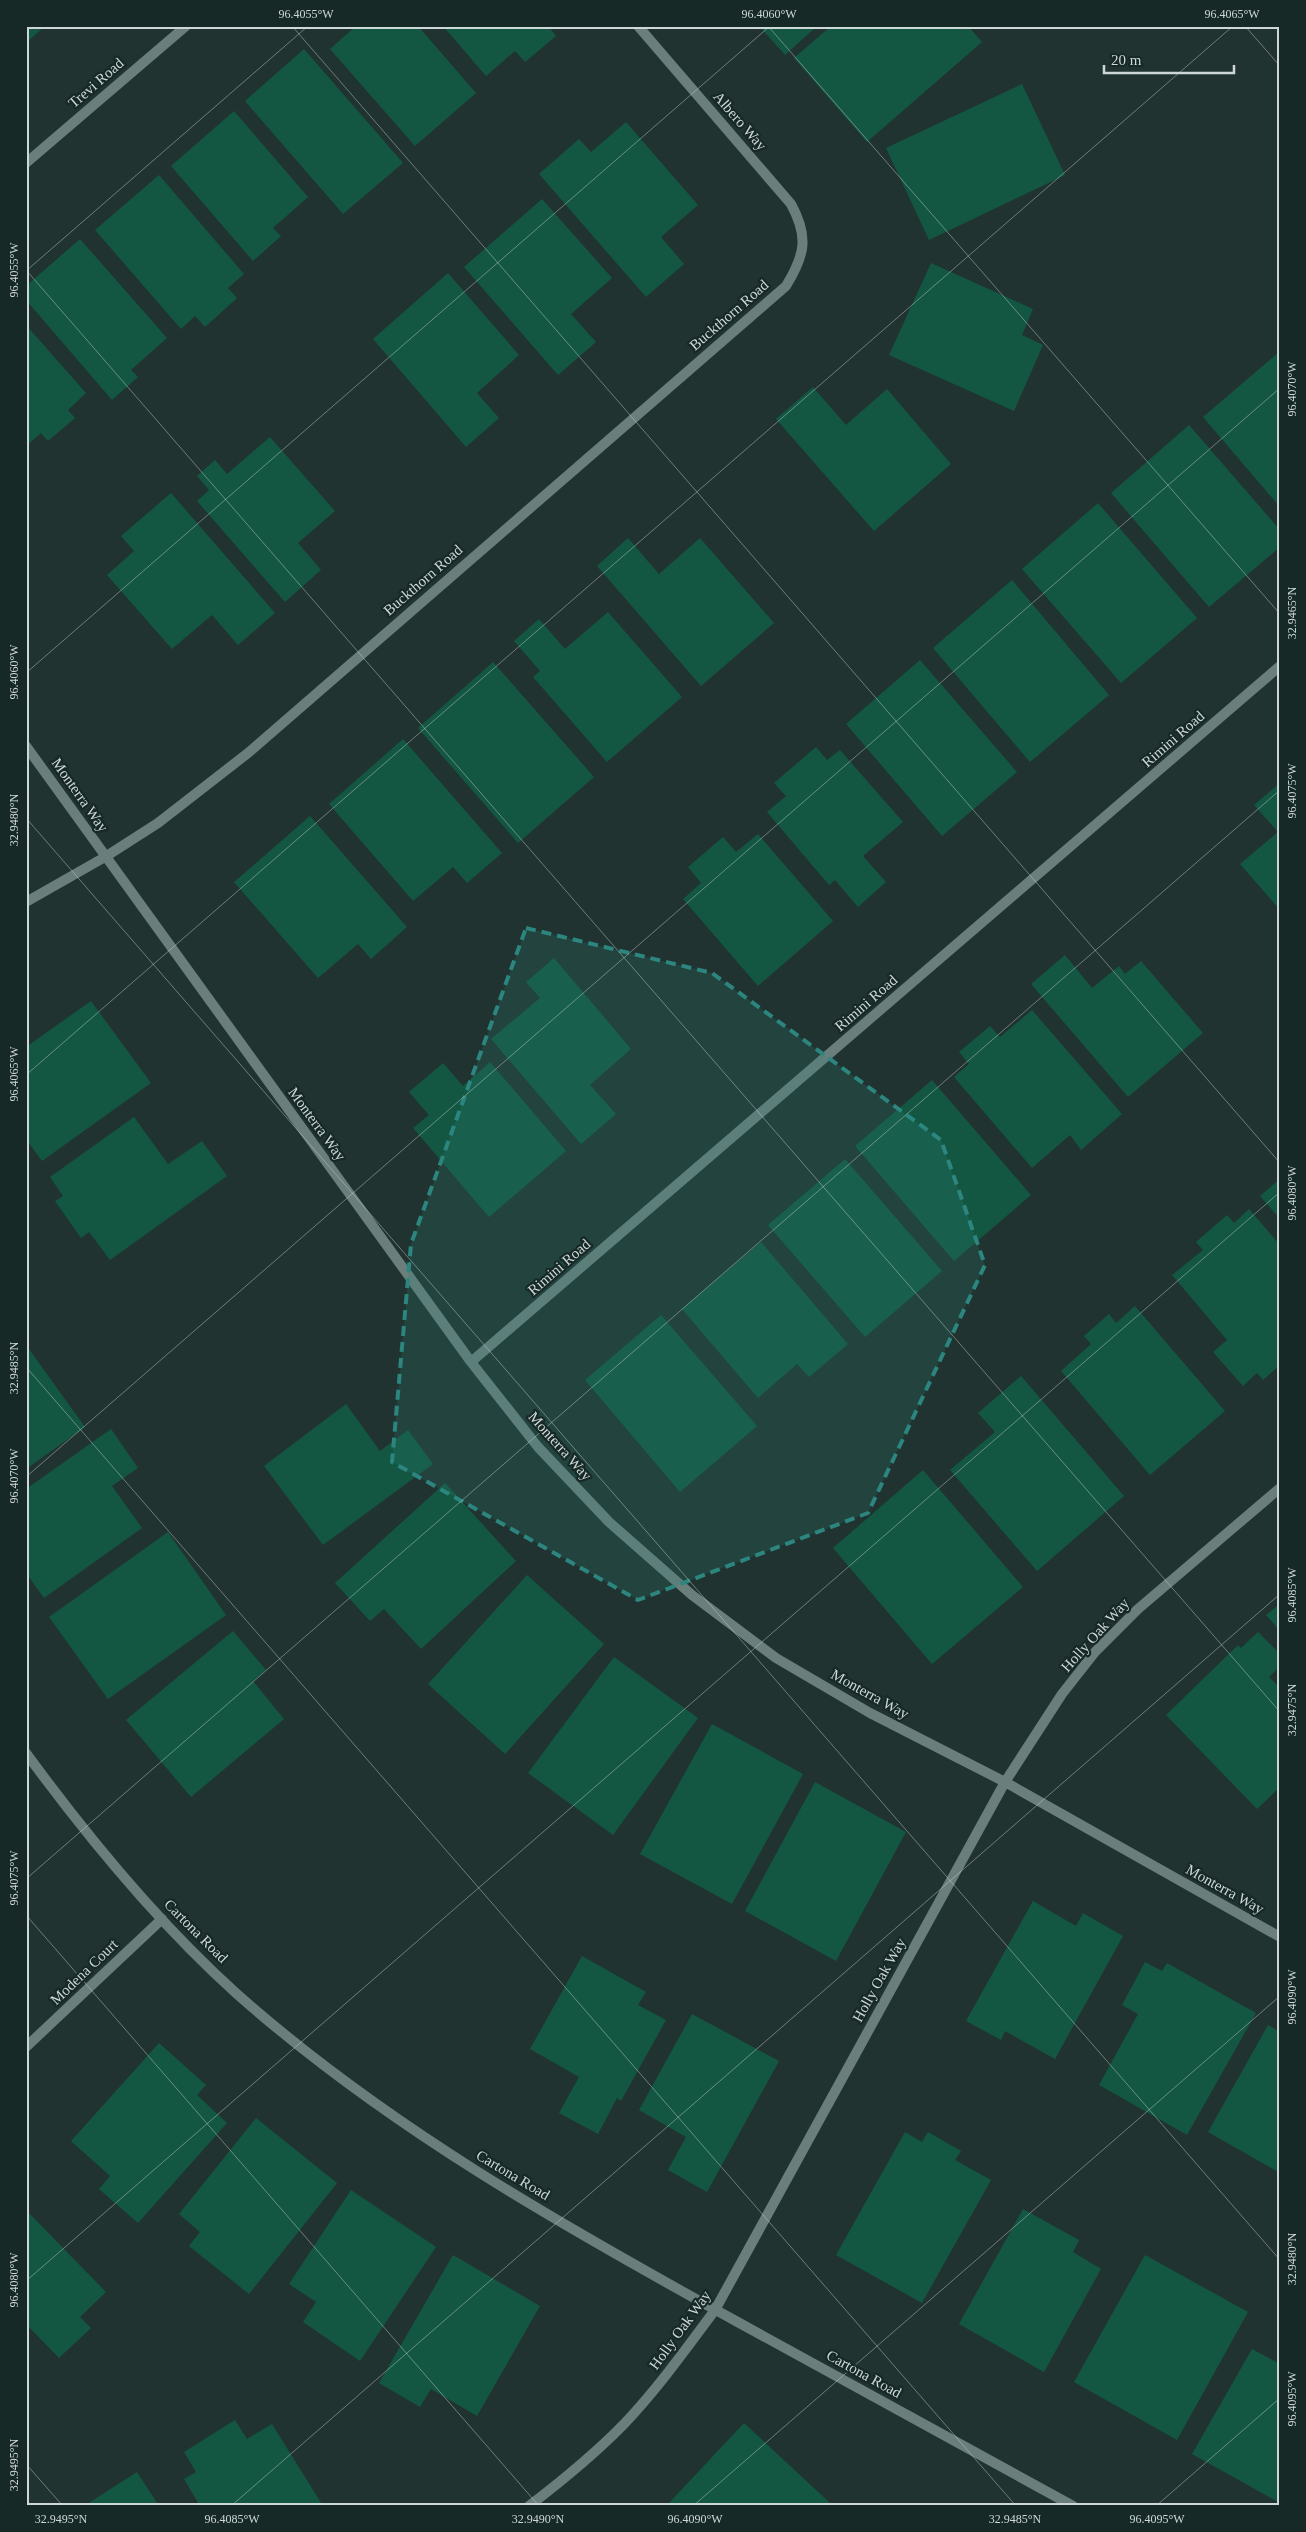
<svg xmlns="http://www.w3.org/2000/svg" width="1306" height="2532" viewBox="0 0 1306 2532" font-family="'Times New Roman',serif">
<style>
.building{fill:#135742}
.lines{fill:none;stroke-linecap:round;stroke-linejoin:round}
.minor{stroke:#6a7e7b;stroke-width:10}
.marked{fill:#2c857e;fill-opacity:0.2;stroke:#2c857e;stroke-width:4;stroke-dasharray:10 6;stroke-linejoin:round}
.ticks{fill:none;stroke:#cdd8d6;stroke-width:1;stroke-opacity:0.45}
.labels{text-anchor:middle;stroke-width:4.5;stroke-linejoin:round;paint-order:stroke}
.street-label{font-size:15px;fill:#cdd8d6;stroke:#172927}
.neatline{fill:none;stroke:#cdd8d6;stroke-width:2}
.ticks-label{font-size:12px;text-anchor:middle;fill:#cdd8d6}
</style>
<rect width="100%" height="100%" fill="#213330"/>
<path class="building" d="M 26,26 L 45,26 L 26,43 Z
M 356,26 L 418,26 L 476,93 L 415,146 L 330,49 Z
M 443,26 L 548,26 L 556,36 L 525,62 L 515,51 L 486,76 Z
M 759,26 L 817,26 L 785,55 Z
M 831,26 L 968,26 L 982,42 L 867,142 L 794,58 Z
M 304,49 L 403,163 L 343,214 L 245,101 Z
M 1022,84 L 1065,175 L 929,240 L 886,148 Z
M 234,111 L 308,197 L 273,228 L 281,236 L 253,261 L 171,166 Z
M 626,122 L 698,205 L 661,237 L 684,264 L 646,297 L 539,174 L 579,139 L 591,152 Z
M 159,175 L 244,274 L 228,288 L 237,298 L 205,327 L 195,316 L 181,329 L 95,230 Z
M 542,199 L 612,278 L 571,314 L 596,342 L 558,375 L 464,267 Z
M 80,239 L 167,338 L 131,370 L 138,377 L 112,400 L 26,300 L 26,286 Z
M 931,263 L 1033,309 L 1022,335 L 1043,345 L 1014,411 L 889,355 Z
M 448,273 L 519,355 L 477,393 L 499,418 L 466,447 L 373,339 Z
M 26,325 L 86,393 L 68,410 L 75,418 L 48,441 L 41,433 L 26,446 Z
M 1278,353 L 1280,356 L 1280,507 L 1203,417 Z
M 813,387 L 846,425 L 887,389 L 951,464 L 874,531 L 776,419 Z
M 1189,425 L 1280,530 L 1280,547 L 1209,607 L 1111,493 Z
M 270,437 L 335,511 L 298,543 L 321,570 L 285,602 L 197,501 L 209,490 L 197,476 L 215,460 L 227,474 Z
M 171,493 L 275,613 L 238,645 L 212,615 L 172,649 L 107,575 L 134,551 L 121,536 Z
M 1098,503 L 1197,618 L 1121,683 L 1022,569 Z
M 628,538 L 659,574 L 700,538 L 774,623 L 701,686 L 597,566 Z
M 1012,580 L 1109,695 L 1030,762 L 933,648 Z
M 608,612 L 682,697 L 607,762 L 533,677 L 540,671 L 514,641 L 539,619 L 565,649 Z
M 920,660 L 1017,772 L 942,836 L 846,724 Z
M 493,662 L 594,777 L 518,843 L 418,728 Z
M 403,739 L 502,853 L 467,883 L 453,867 L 413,901 L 329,804 Z
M 816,747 L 827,760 L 840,750 L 903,822 L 863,856 L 886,882 L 858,907 L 835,880 L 829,885 L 767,812 L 786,796 L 774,783 Z
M 1280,783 L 1280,910 L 1240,864 L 1278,832 L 1254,805 Z
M 310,816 L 407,927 L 371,959 L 358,944 L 318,978 L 234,882 Z
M 758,834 L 833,921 L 758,986 L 683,899 L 701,883 L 688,867 L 723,837 L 736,852 Z
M 1065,955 L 1092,988 L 1119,966 L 1125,974 L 1141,961 L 1203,1033 L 1128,1097 L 1031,984 Z
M 554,958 L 631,1049 L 590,1085 L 616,1114 L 581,1144 L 491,1039 L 540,998 L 526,982 Z
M 91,1001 L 151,1083 L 42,1161 L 26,1139 L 26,1047 Z
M 1032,1010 L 1122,1114 L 1081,1150 L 1070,1135 L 1032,1168 L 954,1077 L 969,1064 L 959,1052 L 990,1026 L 1000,1037 Z
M 490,1062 L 566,1151 L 489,1217 L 413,1128 L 429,1115 L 409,1092 L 443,1063 L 463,1086 Z
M 932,1080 L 1031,1195 L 954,1261 L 855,1146 Z
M 134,1117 L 168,1164 L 202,1141 L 227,1176 L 110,1260 L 89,1232 L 81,1238 L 55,1201 L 63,1196 L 50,1177 Z
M 845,1159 L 942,1271 L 865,1337 L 768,1225 Z
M 1280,1179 L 1280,1219 L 1260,1196 Z
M 1249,1209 L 1280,1245 L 1280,1365 L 1263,1380 L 1257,1373 L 1243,1386 L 1213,1352 L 1227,1340 L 1172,1275 L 1203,1250 L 1196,1242 L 1227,1215 L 1234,1223 Z
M 761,1242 L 848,1344 L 809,1377 L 797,1364 L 758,1398 L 682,1309 Z
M 1135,1306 L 1225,1411 L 1150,1475 L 1061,1371 L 1091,1344 L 1084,1336 L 1109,1314 L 1116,1323 Z
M 661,1315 L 757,1426 L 680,1492 L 585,1380 Z
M 26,1345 L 85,1427 L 26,1469 Z
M 1021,1376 L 1124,1496 L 1037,1571 L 950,1470 L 995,1432 L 978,1413 Z
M 346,1404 L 380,1451 L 408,1430 L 433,1464 L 323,1545 L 264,1466 Z
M 111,1429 L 138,1468 L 112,1486 L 142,1528 L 44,1598 L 26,1573 L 26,1489 Z
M 923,1470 L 1023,1587 L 932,1664 L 833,1548 Z
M 445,1483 L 516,1561 L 421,1649 L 384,1609 L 370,1621 L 335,1583 Z
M 168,1532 L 226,1615 L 108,1699 L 49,1617 Z
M 527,1575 L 604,1644 L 505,1754 L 428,1684 Z
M 1280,1604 L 1280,1631 L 1266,1615 Z
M 233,1631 L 266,1670 L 253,1681 L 284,1719 L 191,1797 L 126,1720 Z
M 1258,1632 L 1280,1654 L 1280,1666 L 1269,1677 L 1280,1688 L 1280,1787 L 1257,1809 L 1166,1715 L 1238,1645 L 1241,1648 Z
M 614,1657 L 698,1718 L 613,1835 L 528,1773 Z
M 712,1724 L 803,1774 L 732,1904 L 640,1854 Z
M 815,1782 L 906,1832 L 836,1961 L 745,1911 Z
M 1033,1901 L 1076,1926 L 1083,1913 L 1123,1936 L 1055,2059 L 1005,2031 L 1001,2040 L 966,2021 Z
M 582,1956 L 646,1992 L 638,2005 L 666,2020 L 621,2101 L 617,2098 L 598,2134 L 559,2113 L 579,2077 L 530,2049 Z
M 1145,1962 L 1162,1971 L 1167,1963 L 1256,2013 L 1187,2135 L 1099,2085 L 1138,2014 L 1122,2005 Z
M 692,2014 L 779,2061 L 707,2192 L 668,2170 L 686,2137 L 639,2110 Z
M 1268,2025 L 1280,2032 L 1280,2173 L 1208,2132 Z
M 159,2043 L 206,2085 L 197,2095 L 227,2123 L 138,2223 L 99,2189 L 110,2176 L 71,2141 Z
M 256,2118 L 337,2183 L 249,2294 L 189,2246 L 200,2232 L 179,2214 Z
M 905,2132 L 922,2142 L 928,2132 L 961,2151 L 955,2160 L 991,2180 L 922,2303 L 836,2255 Z
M 351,2190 L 436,2247 L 360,2361 L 303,2322 L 316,2302 L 289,2284 Z
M 1023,2209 L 1079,2240 L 1073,2252 L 1101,2269 L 1044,2372 L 959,2324 Z
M 26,2210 L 106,2292 L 80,2317 L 91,2328 L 59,2358 L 26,2324 Z
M 453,2255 L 540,2306 L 477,2416 L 431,2389 L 420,2407 L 379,2383 Z
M 1145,2255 L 1248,2312 L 1177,2440 L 1074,2382 Z
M 1252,2349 L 1280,2364 L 1280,2503 L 1192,2454 Z
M 235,2420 L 247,2439 L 272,2424 L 323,2506 L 200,2506 L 184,2479 L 196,2472 L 184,2452 Z
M 744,2423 L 830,2503 L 828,2506 L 672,2506 L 669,2503 Z
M 137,2472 L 159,2506 L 84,2506 Z"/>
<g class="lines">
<path class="minor" d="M 26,163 L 186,26
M 26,746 L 471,1362 L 538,1447 L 609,1522 L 692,1595 L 776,1658 L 870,1713 L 1005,1782 L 1280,1937
M 26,902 L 105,857 L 158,823 L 248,753 L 786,286 C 805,255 809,237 791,204 L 638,26
M 471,1362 L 1280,666
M 26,1753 C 89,1839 158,1923 237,1994 C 386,2126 561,2225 734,2320 C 847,2382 960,2444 1073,2506
M 26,2047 L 162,1919
M 529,2506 C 563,2480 595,2454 625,2423 C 658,2388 686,2349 715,2310 L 1005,1782 L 1062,1694 L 1095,1652 L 1138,1609 L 1280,1488"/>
</g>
<path class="marked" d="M 526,928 L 712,973 L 941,1140 L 985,1265 L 868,1513 L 638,1600 L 392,1462 L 411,1244 Z"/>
<path class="ticks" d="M 292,26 L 1280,1163M 768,26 L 1280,614M 1245,26 L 1280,66M 26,270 L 1280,1712M 26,271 L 308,26M 26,673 L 770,26M 26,818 L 1280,2260M 26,1075 L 1233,26M 26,1367 L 1016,2506M 26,1477 L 1280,388M 26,1879 L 1280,790M 26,1915 L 539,2506M 26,2281 L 1280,1192M 26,2464 L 63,2506M 231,2506 L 1280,1594M 693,2506 L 1280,1996M 1156,2506 L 1280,2398"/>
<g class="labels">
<g class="street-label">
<text transform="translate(96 83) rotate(-41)" y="5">Trevi Road</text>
<text transform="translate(740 121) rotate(49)" y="5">Albero Way</text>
<text transform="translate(729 315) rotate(-41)" y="5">Buckthorn Road</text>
<text transform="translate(423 580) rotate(-41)" y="5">Buckthorn Road</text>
<text transform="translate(1173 739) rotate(-41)" y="5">Rimini Road</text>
<text transform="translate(80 795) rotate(55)" y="5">Monterra Way</text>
<text transform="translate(866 1003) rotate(-41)" y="5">Rimini Road</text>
<text transform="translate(317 1124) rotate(54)" y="5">Monterra Way</text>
<text transform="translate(559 1267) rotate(-41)" y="5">Rimini Road</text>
<text transform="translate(560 1446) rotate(48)" y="5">Monterra Way</text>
<text transform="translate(1095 1635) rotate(-48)" y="5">Holly Oak Way</text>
<text transform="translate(870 1694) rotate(29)" y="5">Monterra Way</text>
<text transform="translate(1225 1889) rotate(29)" y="5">Monterra Way</text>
<text transform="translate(196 1931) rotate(45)" y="5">Cartona Road</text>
<text transform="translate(84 1972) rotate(-44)" y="5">Modena Court</text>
<text transform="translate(879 1980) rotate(-61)" y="5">Holly Oak Way</text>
<text transform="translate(513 2175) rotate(31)" y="5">Cartona Road</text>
<text transform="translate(680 2330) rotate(-54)" y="5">Holly Oak Way</text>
<text transform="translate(864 2374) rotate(29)" y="5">Cartona Road</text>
</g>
</g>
<rect width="1306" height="2532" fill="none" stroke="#172927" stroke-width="55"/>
<path d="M1104 65v8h130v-8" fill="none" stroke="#cdd8d6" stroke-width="2.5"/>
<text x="1111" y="65" font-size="15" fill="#cdd8d6" stroke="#172927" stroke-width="4" paint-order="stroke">20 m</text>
<rect x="28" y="28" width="1250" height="2476" class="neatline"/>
<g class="ticks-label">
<text x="306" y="18">96.4055°W</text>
<text x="769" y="18">96.4060°W</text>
<text x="1232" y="18">96.4065°W</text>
<text transform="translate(14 270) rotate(-90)" y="4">96.4055°W</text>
<text transform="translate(1292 389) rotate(-90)" y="4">96.4070°W</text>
<text transform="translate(1292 613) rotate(-90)" y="4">32.9465°N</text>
<text transform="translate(14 672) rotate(-90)" y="4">96.4060°W</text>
<text transform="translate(1292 791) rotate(-90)" y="4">96.4075°W</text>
<text transform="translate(14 820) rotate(-90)" y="4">32.9480°N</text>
<text transform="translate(14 1074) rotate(-90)" y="4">96.4065°W</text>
<text transform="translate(1292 1193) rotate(-90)" y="4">96.4080°W</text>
<text transform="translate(14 1368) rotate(-90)" y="4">32.9485°N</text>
<text transform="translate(14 1476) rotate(-90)" y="4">96.4070°W</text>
<text transform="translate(1292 1595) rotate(-90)" y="4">96.4085°W</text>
<text transform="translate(1292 1710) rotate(-90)" y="4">32.9475°N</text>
<text transform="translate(14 1878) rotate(-90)" y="4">96.4075°W</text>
<text transform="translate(1292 1997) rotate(-90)" y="4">96.4090°W</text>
<text transform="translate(1292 2259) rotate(-90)" y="4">32.9480°N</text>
<text transform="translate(14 2280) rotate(-90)" y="4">96.4080°W</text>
<text transform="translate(1292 2399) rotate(-90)" y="4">96.4095°W</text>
<text transform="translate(14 2465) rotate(-90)" y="4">32.9495°N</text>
<text x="61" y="2523">32.9495°N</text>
<text x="232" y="2523">96.4085°W</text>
<text x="538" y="2523">32.9490°N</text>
<text x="695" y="2523">96.4090°W</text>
<text x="1015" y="2523">32.9485°N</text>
<text x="1157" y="2523">96.4095°W</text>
</g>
</svg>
